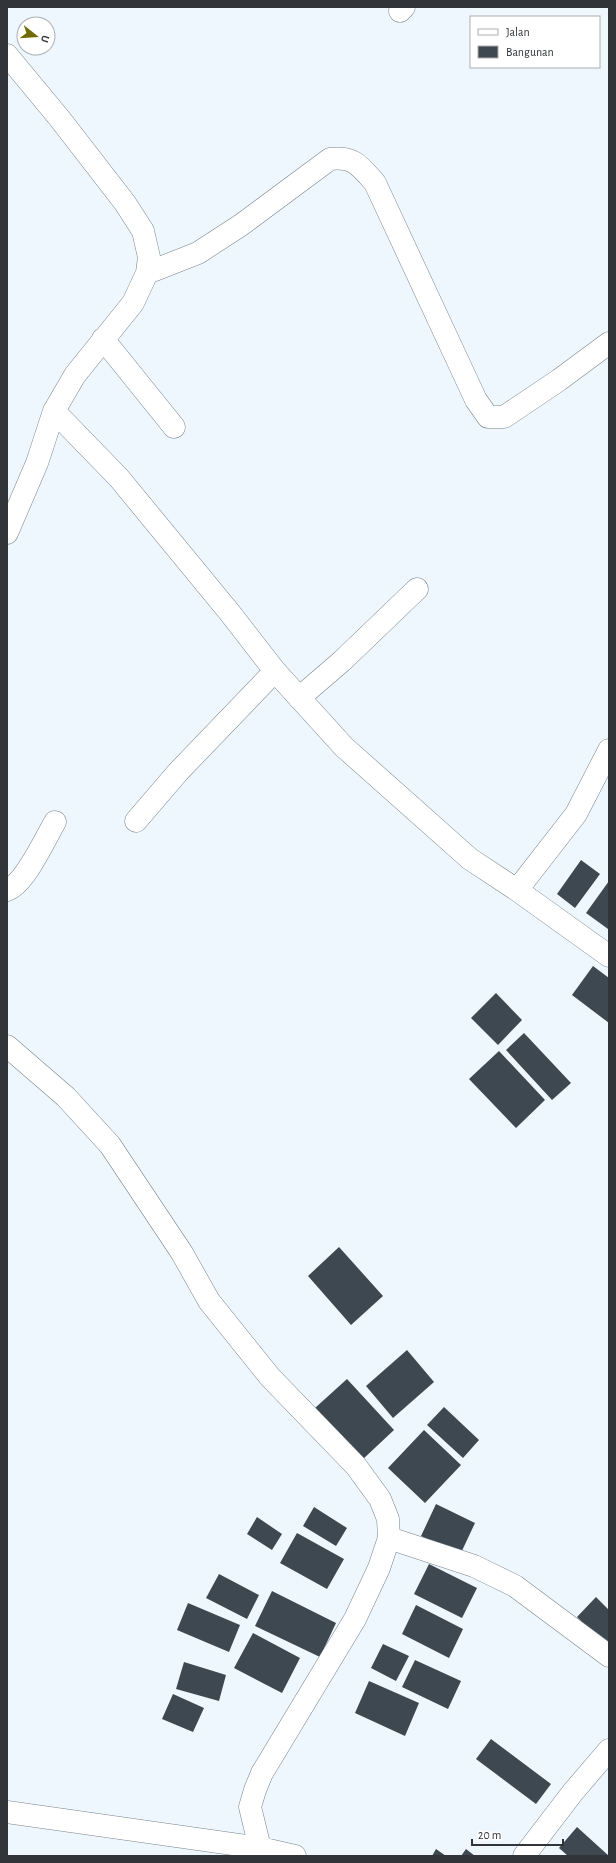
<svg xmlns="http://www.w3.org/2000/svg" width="616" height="1863" viewBox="0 0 616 1863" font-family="'Alegreya Sans',sans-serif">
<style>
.building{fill:#3e4851}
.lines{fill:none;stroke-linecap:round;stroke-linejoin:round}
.minor-casing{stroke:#78838d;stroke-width:23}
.minor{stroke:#fff;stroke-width:22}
</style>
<rect width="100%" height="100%" fill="#eff7fe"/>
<path class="building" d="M 581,860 L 600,874 L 575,908 L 557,894 Z
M 609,881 L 609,928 L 608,929 L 586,913 Z
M 593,966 L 609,978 L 609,1023 L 572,995 Z
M 496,993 L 522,1020 L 498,1045 L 471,1018 Z
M 524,1033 L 571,1083 L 552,1100 L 506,1050 Z
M 499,1051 L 545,1100 L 516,1128 L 469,1079 Z
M 339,1247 L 383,1296 L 351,1325 L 308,1276 Z
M 407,1350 L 434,1382 L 393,1418 L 366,1386 Z
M 347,1379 L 394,1430 L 362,1460 L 315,1408 Z
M 444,1407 L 479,1440 L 463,1458 L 427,1425 Z
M 424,1430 L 461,1465 L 425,1503 L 388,1468 Z
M 436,1504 L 475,1523 L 460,1555 L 421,1536 Z
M 314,1507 L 347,1528 L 336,1546 L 303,1526 Z
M 257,1517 L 282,1534 L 272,1550 L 247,1534 Z
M 297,1533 L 344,1559 L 327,1589 L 280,1563 Z
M 429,1564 L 477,1588 L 462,1618 L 414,1594 Z
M 219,1574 L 259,1595 L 247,1619 L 206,1598 Z
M 272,1591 L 336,1623 L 320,1657 L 255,1626 Z
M 596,1597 L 609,1610 L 609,1649 L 577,1617 Z
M 188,1603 L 240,1625 L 229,1652 L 177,1630 Z
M 416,1605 L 463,1629 L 449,1658 L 402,1634 Z
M 253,1633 L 300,1658 L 282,1693 L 234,1668 Z
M 383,1644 L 409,1656 L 396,1681 L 371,1668 Z
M 415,1660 L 461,1681 L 448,1709 L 402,1687 Z
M 184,1662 L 226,1675 L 219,1701 L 176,1689 Z
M 369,1681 L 419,1703 L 405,1736 L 355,1713 Z
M 173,1694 L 204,1708 L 193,1732 L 162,1719 Z
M 491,1739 L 551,1784 L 536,1804 L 476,1759 Z
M 577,1827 L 609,1856 L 568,1856 L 559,1848 Z
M 436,1849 L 446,1856 L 432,1856 Z
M 466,1849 L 475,1856 L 461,1856 Z"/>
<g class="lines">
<g class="minor-casing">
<path id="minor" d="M 400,11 L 404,7
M 7,55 L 60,119 L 125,203 L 143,231 L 149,257 L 147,273 L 133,303 L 75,375 L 54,411 L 37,463 L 7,533
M 147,273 L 198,253 L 241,225 L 330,159 C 354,156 360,166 375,183 L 476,400 L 488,417 L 504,417 L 559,380 L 609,343
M 103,339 L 174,427
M 54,411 L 119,478 L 230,613 L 275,671 L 344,747 L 470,859 L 517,890 L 609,956
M 299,698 L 342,661 L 417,589
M 136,821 L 178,772 L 275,671
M 7,890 C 25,884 45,839 55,822
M 517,890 L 576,814 L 609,750
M 7,1046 L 66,1097 L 110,1145 L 182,1253 L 209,1301 L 270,1377 L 356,1466 L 380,1499 L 388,1519 L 389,1538 L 379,1568 L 355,1619 L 262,1773 L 255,1790 L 250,1807 L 260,1848 L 295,1856
M 389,1538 L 474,1566 L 515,1586 L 609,1656
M 7,1812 L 260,1848
M 524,1856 L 573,1792 L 609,1750"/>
</g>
<use href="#minor" class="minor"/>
</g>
<rect width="616" height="1863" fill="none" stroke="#31353a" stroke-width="16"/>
<rect x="470" y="16" width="130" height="52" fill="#ffffff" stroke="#adaeb0"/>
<rect x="478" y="29" width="20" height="6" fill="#ffffff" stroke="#adaeb0"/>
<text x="506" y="36" font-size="12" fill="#31353a">Jalan</text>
<rect x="478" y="46" width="20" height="12" fill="#3e4851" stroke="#adaeb0"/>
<text x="506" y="56" font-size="12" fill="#31353a">Bangunan</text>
<g transform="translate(36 36) rotate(107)"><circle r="19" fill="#ffffff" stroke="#adaeb0"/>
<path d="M0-3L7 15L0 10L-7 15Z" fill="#716a04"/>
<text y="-6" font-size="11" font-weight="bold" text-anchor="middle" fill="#31353a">U</text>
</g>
<path d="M472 1839v6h91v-6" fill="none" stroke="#31353a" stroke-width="2"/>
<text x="478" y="1839" font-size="12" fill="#31353a" stroke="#ffffff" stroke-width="3" paint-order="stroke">20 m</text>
</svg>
